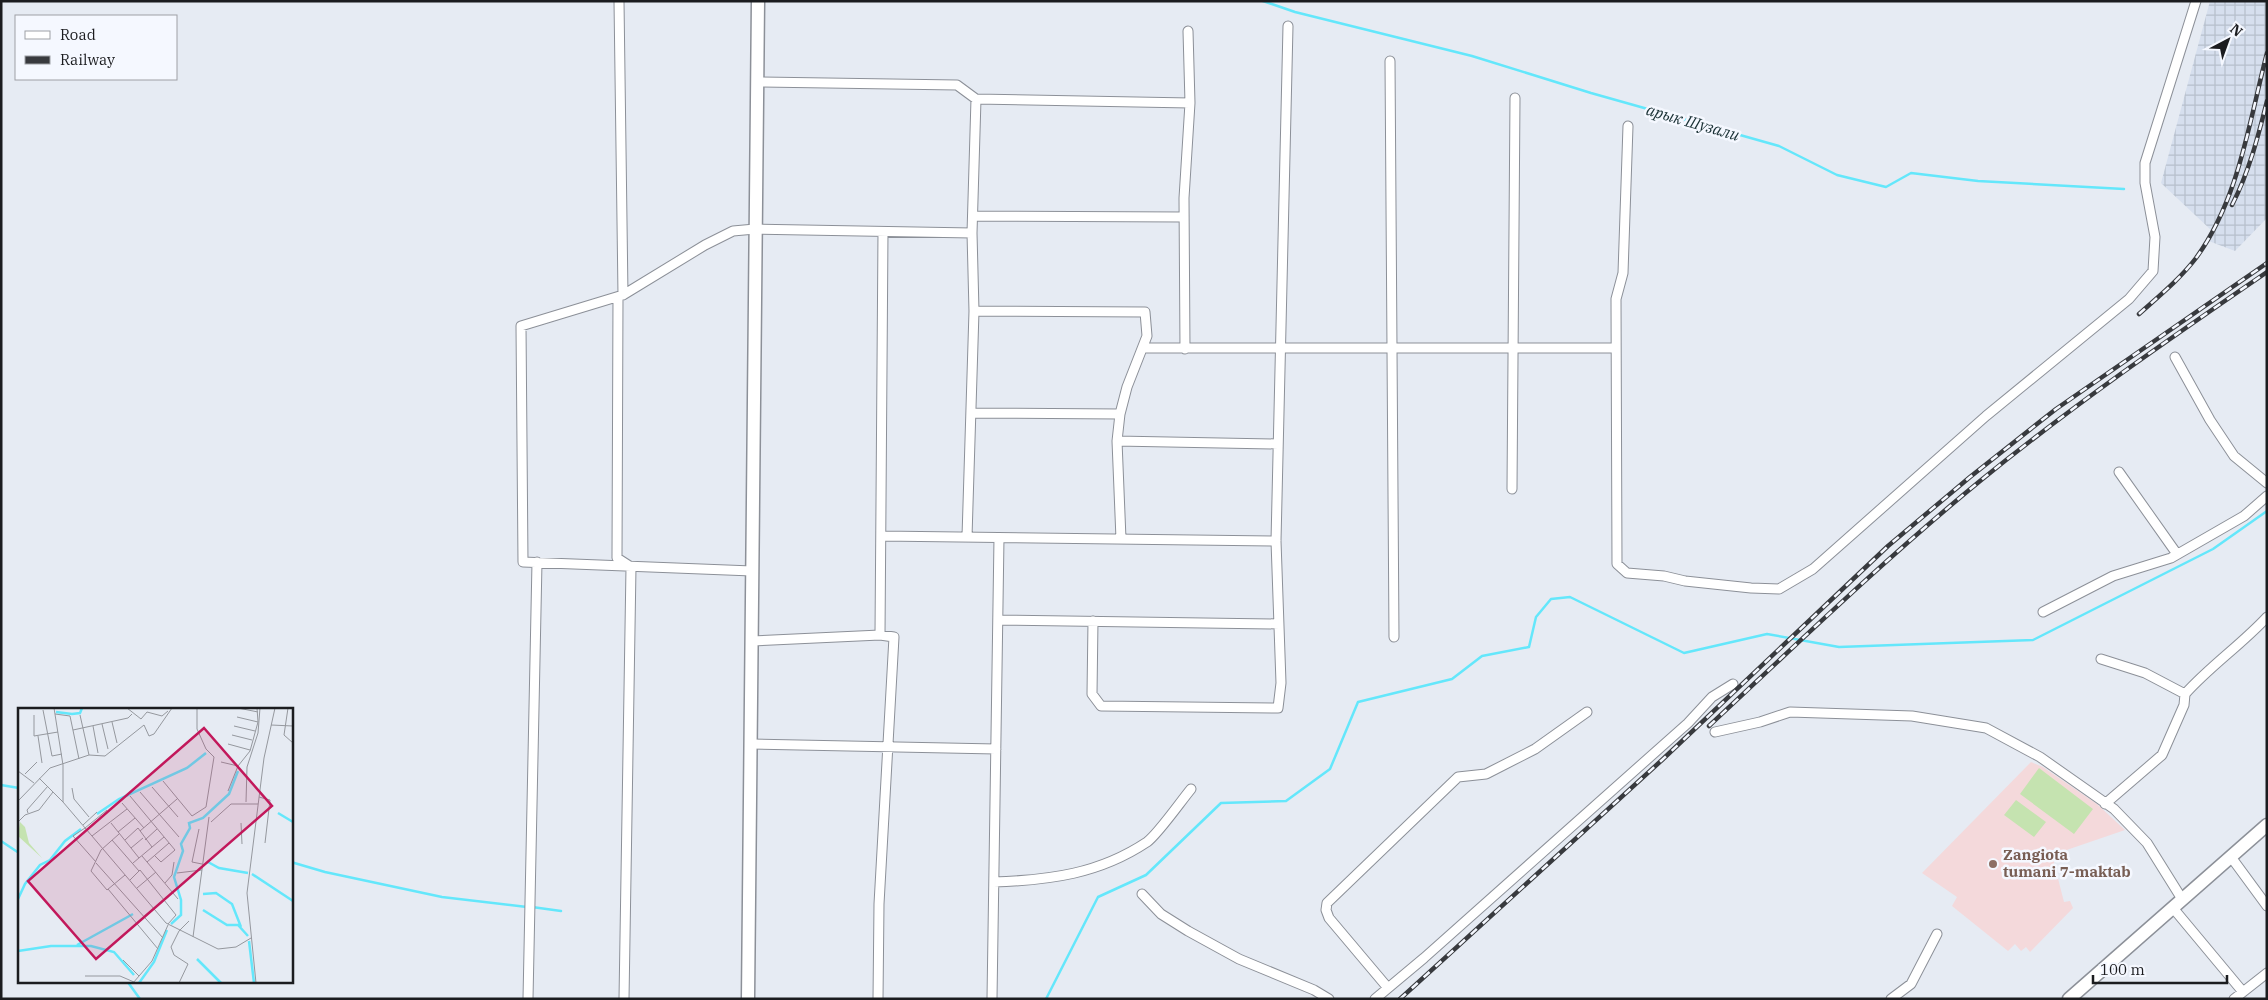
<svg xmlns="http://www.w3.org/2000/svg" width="2268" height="1000" viewBox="0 0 2268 1000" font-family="'IBM Plex Serif',serif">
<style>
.industrial{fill:url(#industrial-grid)}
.education{fill:#f4d9db}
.green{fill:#c5e3b0}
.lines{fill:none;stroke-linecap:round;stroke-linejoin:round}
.stream{stroke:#64e7fb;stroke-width:2.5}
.street-casing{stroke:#8c9098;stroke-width:11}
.secondary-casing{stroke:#8c9098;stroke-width:15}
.street{stroke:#fff;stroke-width:9}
.secondary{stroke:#fff;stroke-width:12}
.rail-casing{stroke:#383a3e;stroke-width:4.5}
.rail{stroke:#f5f8ff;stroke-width:2.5;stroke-dasharray:8;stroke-linecap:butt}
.education-dot{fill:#8d6e63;stroke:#f5f8ff;stroke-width:2}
.labels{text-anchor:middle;stroke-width:5;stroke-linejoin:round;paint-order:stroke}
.education-label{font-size:15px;font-weight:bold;fill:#785e54;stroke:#f5f8ff;text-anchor:start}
.water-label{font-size:16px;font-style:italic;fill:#193034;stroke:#f5f8ff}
.inset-river{fill:none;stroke:#64e7fb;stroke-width:2.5}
.inset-road{fill:none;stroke:#95989e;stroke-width:1}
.view{fill:#c2185b;fill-opacity:0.15;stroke:#c2185b;stroke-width:2.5}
.inset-edge{fill:none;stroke:#1b1c1f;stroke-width:2.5}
</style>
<defs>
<pattern id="industrial-grid" width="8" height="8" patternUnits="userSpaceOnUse" patternTransform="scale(1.25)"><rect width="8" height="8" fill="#d6dfee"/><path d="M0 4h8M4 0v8" fill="none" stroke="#b7bfcc"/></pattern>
</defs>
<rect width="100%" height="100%" fill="#e6ebf3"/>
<path class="industrial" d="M 2210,1 L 2267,1 L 2267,218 L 2235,251 L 2206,240 L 2211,230 L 2161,183 Z"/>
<path class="education" d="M 2031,762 L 2043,767 L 2097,804 L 2125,830 L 2052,855 L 2064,902 L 2070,901 L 2073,908 L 2030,952 L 2026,947 L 2021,951 L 2015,944 L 2008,951 L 1952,906 L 1957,897 L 1922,873 Z"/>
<path class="green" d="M 2039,768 L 2093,809 L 2074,834 L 2020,794 Z
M 2016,800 L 2046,822 L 2034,837 L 2004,815 Z"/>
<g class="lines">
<path class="stream" d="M 1263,1 L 1295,12 L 1472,56 L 1591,93 L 1779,146 L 1837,175 L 1886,187 L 1911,173 L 1978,181 L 2124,189
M 1,785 L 19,788
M 1,841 L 19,853
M 291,862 L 325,872 L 442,897 L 527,907
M 532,907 L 561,911
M 127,981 L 140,999
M 1046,999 L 1098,897 L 1146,875 L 1221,803 L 1286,801 L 1330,769 L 1358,702 L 1452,679 L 1482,656 L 1529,647 L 1536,617 L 1551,599 L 1570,597 L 1684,653 L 1767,634 L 1839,647 L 2033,640 L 2213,549 L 2267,511"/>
<g class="street-casing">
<path id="street" d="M 619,1 L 623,295
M 1390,61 L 1394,637
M 757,82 L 957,85 L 976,99 L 1190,103
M 1628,126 L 1623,273 L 1616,299 L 1617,564 L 1627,573 L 1664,576 L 1685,581 L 1751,588 L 1779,589 L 1813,569 L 1986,416 L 2129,299 L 2153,271 L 2155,237 L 2145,183 L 2145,163 L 2196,1
M 973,216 L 1184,217
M 618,297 L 617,558 L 631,567 L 624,999
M 974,311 L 1145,312 L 1147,336 L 1127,387 L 1120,414 L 1117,441 L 1121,539
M 1143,348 L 1615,348
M 1185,349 L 1184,198 L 1190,103 L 1188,31
M 2175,357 L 2210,420 L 2234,456 L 2267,483
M 971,413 L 1120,414
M 1117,441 L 1278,444
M 2119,472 L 2177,554
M 1512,489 L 1515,98
M 881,536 L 1276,541
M 967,537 L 974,311 L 972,233 L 976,99
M 752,571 L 523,562 L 521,326 L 623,295 L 705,245 L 733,231 L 755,229 L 972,233
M 2043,612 L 2113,576 L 2171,558 L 2244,516 L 2267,496
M 998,620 L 1279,624
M 1093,621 L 1092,694 L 1101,706 L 1278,708 L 1281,683 L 1276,541 L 1288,26
M 880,635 L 883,232
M 751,641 L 880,635 L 894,637 L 879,904 L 878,999
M 2101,659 L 2145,673 L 2185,694
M 1715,732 L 1760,722 L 1790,712 L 1912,716 L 1986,728 L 2040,757 L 2114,809 L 2147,843 L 2182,899
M 750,744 L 996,749
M 2105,804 L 2162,755 L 2184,705 L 2185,694 C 2210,666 2241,645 2267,617
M 2231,857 L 2267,906
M 994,882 C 1050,880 1099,874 1147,842 C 1158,834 1181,801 1191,789
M 1142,894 L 1161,914 L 1188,931 L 1239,959 L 1314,990 L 1329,999
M 2173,908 L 2243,992
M 1388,988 L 1329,918 L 1326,910 L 1327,903 L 1458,777 L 1486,774 L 1535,749 L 1587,712
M 528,999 L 537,562
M 992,999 L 999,538
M 1375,999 L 1424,958 L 1688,723 L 1712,697 L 1733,684
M 1891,999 L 1911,984 L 1937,934
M 2234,999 L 2267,973"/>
</g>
<g class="secondary-casing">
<path id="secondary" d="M 748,999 L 758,1
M 2069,999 L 2267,825"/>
</g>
<use href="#street" class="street"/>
<use href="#secondary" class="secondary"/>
<g class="rail-casing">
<path id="rail" d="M 2232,205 C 2249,172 2258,137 2267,101
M 2139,314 C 2159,296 2180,279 2196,258 C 2239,199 2249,122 2267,53
M 1709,726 C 1798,643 1886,558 1980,481 C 2072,406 2169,339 2267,272
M 1400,999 L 1662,760 L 1888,546 L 1970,477 L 2056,409 L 2267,263"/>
</g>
<use href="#rail" class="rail"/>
</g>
<circle class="education-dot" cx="1993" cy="864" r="5"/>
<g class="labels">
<g class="education-label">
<text x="2003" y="860">Zangiota<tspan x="2003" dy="17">tumani 7-maktab</tspan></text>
</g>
<g class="water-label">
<text transform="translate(1693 122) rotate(16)" y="6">арык Шузали</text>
</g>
</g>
<g transform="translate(18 708)">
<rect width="275" height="275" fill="#e6ebf3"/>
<path d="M 2,114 L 7,119 L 11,135 L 24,150 L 0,128 Z" fill="#c5e3b0"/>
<path class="inset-river" d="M 38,4 L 54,6 L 62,5 L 64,0M 260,105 L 275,114M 79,106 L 101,91 L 169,60 L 188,45M 190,154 L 201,160 L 230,165M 234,166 L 275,193M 185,186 L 198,185 L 214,196 L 223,219M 0,191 L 7,176 L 22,157 L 32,152 L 47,133 L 63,121M 185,202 L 209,217 L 220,217 L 230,228M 153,216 L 163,207 L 163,192 L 156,169 L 165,143 L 163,136 L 172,120 L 171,115 L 185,110 L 211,86 L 220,63M 231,233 L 236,275M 59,237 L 115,206M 0,243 L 33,238 L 73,238 L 96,244 L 116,267M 179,251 L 203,275M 121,275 L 136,254 L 149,222"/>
<path class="inset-road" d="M 36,0 L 45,57 L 45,94 L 148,215 L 200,241 L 218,239 L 233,230M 109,0 L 123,11 L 129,4 L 144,8 L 150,3M 220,0 L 240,4M 270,0 L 266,27 L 275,35M 25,2 L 34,48 L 44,46M 37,6 L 52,8 L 61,51M 16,7 L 16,28 L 40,24M 62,7 L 71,47M 219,9 L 240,14M 94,14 L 99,35M 84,16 L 90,41M 253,17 L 275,18M 75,18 L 80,45M 216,18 L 237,23M 55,22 L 110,10 L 114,6M 214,27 L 234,32M 20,28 L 24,55M 210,36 L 232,42M 203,54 L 220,58M 0,63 L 16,75M 7,66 L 19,54M 21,70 L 45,94M 145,73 L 174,108 L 188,99 L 196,49 L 188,41 L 179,21 L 179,0M 134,79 L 160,109M 54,80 L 56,91 L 71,109M 210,83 L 220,58 L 232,43 L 240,14 L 239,0M 122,84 L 161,129M 112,88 L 157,142 L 143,154 L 137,148M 241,89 L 252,92 L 247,135M 0,93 L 32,60 L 71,47 L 87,48 L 126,17 L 131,28 L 136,26 L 154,0M 228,94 L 229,59 L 240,25 L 242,0M 104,95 L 126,120M 10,105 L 9,102 L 30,78M 0,114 L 7,107 L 21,102 L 35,84M 193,114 L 213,96 L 240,96M 93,115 L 121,150M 223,115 L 224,136M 65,117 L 79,104M 67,120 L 55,128 L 78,154M 67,120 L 89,102M 181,121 L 174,154 L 184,156M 122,123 L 159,91M 100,124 L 117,110M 101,126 L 83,142 L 73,163 L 89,182 L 107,167M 74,128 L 109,101M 94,132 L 121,163M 107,132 L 120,120 L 134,139M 127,132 L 139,121M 113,140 L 125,130M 124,148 L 160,191M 129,154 L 151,135M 78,155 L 145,230M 115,155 L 146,129M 159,165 L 184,162M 112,172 L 122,162 L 158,207 L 150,216M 147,175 L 154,167 L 156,154M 119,180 L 138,164M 90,181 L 140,241M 175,229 L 191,109M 105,252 L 121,268M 67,268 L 102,268 L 116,274M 115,275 L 134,253 L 150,217M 161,275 L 170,256 L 156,247 L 153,239 L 161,223 L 171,213M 238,275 L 229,185 L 246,50 L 257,0"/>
<path class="view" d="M 186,20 L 254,98 L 78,251 L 10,173 Z"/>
<rect width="275" height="275" class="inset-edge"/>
</g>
<rect width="2268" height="1000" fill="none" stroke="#1b1c1f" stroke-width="5"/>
<rect x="15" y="15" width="162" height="65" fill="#f5f8ff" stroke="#9ea0a5"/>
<rect x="25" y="31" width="25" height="8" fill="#ffffff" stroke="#9ea0a5"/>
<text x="60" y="40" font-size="15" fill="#1b1c1f">Road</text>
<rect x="25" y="56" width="25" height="8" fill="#383a3e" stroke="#9ea0a5"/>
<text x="60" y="65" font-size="15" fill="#1b1c1f">Railway</text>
<g transform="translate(2228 40) rotate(41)" stroke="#f5f8ff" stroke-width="4" paint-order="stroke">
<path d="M0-4L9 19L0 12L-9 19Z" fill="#1b1c1f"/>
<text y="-8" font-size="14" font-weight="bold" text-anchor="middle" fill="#1b1c1f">N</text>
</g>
<path d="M2093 975v8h134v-8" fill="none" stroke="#1b1c1f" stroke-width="2.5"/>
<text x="2100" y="975" font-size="15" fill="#1b1c1f" stroke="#f5f8ff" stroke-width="4" paint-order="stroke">100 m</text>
</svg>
